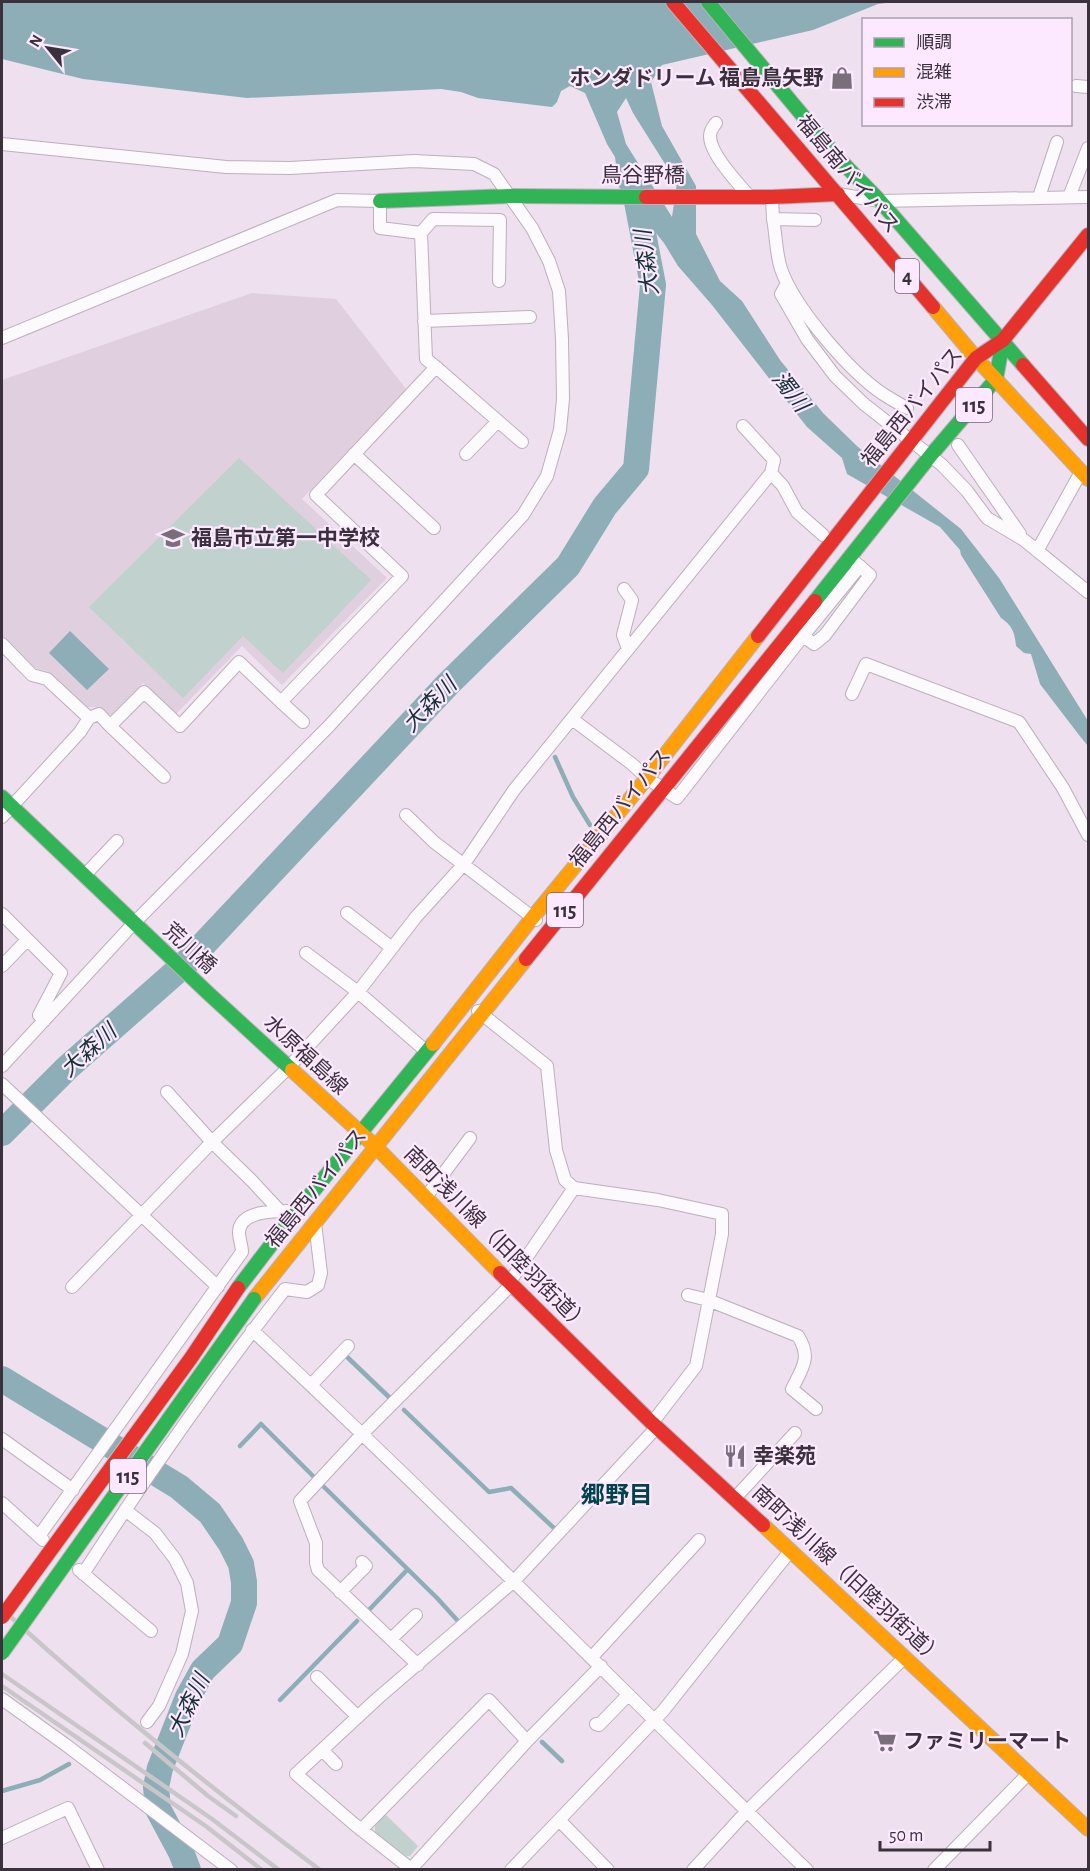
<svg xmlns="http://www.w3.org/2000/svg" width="1090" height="1871" viewBox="0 0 1090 1871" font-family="'Alegreya Sans','Noto Sans JP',sans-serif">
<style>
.education{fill:#dfcfdf}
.green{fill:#c1d1cd}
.water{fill:#8daeb6;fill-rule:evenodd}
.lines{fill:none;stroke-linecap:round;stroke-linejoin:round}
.stream{stroke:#8daeb6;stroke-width:4.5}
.river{stroke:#8daeb6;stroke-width:26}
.street-casing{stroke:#bbb0bb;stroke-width:14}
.fast-casing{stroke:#bbb0bb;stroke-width:16}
.slow-casing{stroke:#bbb0bb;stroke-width:16}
.jam-casing{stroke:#bbb0bb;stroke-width:16}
.street{stroke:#fcfafd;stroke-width:12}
.fast{stroke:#30b455;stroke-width:14}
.slow{stroke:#ff9f0a;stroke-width:14}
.jam{stroke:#e5322d;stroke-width:14}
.rail{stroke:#c9c6ca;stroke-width:4.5}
.fast-bridge-casing{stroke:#c6bfc7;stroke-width:16;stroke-linecap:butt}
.jam-bridge-casing{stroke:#c6bfc7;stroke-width:16;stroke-linecap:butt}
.fast-bridge{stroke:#30b455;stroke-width:14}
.jam-bridge{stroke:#e5322d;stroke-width:14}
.labels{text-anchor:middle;stroke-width:4.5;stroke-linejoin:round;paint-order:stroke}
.shield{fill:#fde9ff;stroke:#756876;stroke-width:1.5}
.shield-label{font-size:20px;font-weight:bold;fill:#3b313c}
.poi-label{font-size:21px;font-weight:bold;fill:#3b313c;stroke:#fde9ff;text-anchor:start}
.street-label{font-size:21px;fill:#3b313c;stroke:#fde9ff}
.water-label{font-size:22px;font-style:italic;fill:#143133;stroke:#fde9ff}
.quarter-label{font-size:24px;font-weight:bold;fill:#01424c;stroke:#fde9ff}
</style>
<rect width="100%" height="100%" fill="#eee0ef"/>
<path class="education" d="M 252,293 L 336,299 L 406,389 L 302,499 L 387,578 L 282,685 L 242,646 L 176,714 L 143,683 L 111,715 L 95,707 L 84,707 L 47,671 L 35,668 L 2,636 L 2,434 L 3,433 L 2,422 L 2,380 Z"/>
<path class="green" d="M 239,458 L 371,580 L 283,673 L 243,636 L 183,698 L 89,607 Z
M 385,1814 L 418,1846 L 410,1856 L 401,1856 L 375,1836 L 375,1826 Z"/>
<path class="water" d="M 2,2 L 894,2 L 878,4 L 813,30 L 662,65 L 651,82 L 662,126 L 696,186 L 696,234 L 720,281 L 742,301 L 780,360 L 823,413 L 858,447 L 961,529 L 999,578 L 1088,721 L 1088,746 L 1079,735 L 1040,684 L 1031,654 L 1024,653 L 1016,646 C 1015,633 1012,625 1001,618 L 961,555 L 960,550 L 940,527 L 847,474 L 842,458 L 807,427 L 712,305 L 678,266 L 664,243 L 619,187 L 615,157 L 607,144 L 585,93 L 570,86 L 561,91 L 557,102 L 552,107 L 478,98 L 461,92 L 441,89 L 247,98 L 83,79 L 2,59 ZM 626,98 L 633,113 L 677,183 L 672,217 L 626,144 L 617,112 Z
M 70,631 L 109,669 L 87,690 L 49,653 Z"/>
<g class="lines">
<path class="stream" d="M 555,757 L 573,797 L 590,825
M 345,1355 L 391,1399
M 404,1410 L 489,1492 L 511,1488 L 555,1529
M 240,1446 L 261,1424 L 317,1480
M 322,1485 L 437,1598 L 457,1620
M 368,1611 L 407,1570
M 280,1700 L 357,1621
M 542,1742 L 562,1761
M 2,1791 L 40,1780 L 69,1764"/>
<path class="river" d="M 2,1133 L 67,1068 L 186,963 L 448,684 L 568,566 L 605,506 L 636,469 L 653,285 L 633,181
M 2,1379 L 179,1487 L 210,1513 L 231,1544 L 241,1564 L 244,1582 L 244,1603 L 230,1644 L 203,1670 L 188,1697 L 160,1768 L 156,1787 L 158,1809 L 181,1852 L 188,1870"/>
<g class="street-casing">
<path id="street" d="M 1076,86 L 1088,87
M 716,123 C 713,127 710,130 710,136 C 710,154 737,182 749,196
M 2,144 L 226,167 L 290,168 L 414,161 L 474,164 L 494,174 L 532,228 L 549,261 L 559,291 L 562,339 L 563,399 L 560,430 L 547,476 L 523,515 L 329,726 L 133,924 L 2,1066
M 838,194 L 880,201 L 1088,197
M 772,197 L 773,219 L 815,220
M 1039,197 L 1057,142
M 1069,197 L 1088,148
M 773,219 C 776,235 776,254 781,269 C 794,307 850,372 883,394 C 891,399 899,404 907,408
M 421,233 L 433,219 L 500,220 L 499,281
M 787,283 L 781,294 L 807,339 L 835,376 L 864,404 L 942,465 L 967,491 L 987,518 L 1024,540 L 1088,592
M 424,321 L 530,317
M 2,338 L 337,200 L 380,201 L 380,228 L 421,233 L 426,359 L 436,367 L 316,495 L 402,576 L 281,702 L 239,662 L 180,726 L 144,692 L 110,726 L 99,714 L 89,718
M 436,367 L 522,442
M 743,426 L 774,460 L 771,473
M 958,445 L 1020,534
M 354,454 L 434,528
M 466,454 L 498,421
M 1037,551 L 1081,472
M 624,589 L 632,600 L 623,635 L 628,649
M 803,636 L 814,644 L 825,635 L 870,575 L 856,563
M 2,644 L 32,675 L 47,679 L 89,718 L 80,732 L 2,817
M 852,694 L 866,664 L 1019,722 L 1063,788 L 1088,835
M 281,702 L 303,722
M 572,719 L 632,764 L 647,778 L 677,798 L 803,636 L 860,566
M 110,726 L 164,777
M 406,815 L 434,842 L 536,920
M 84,876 L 117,841
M 347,913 L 392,948
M 2,914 L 61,973 L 39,1015 L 44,1021
M 306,953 L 358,992 L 427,1052
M 2,966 L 27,940
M 478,1011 L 547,1066 L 556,1150 L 565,1180 L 574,1188 L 658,1200 L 722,1214 L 722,1234 L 696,1366 L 652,1423
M 2,1084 L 218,1287
M 167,1092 L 212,1142 L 252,1181 L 280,1211
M 426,1197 L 470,1138
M 509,1283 L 574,1188
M 72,1287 L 212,1142 L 289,1067 L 358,992 L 416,917 L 464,864 L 514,790 L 771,473 L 783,486 L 797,512 L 823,535
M 688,1295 L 708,1300 L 798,1336 C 812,1358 802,1368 792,1389 L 816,1409
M 252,1330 C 441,1506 622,1690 807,1870
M 311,1385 L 348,1346
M 2,1439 L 73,1490
M 735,1498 L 795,1433
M 2,1503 L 43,1540
M 125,1510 L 155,1533 L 175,1559 L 187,1583 L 192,1611 L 182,1654 L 159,1706 L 147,1722
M 39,1536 L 242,1252 C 242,1246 239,1239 239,1232 C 240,1209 280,1211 297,1211
M 79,1570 L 151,1631
M 83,1574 C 146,1477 213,1381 285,1289 L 307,1292 L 318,1285 L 321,1273 L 315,1223
M 340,1592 L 366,1566 L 362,1562
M 391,1639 L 416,1615
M 592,1657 L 699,1540
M 418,1665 L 318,1570 L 316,1563 L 316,1543 L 300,1501 L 363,1433 L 511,1285
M 601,1666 L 527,1741 L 411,1869 L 354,1824 L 296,1774 L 378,1698 L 514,1581 L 657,1427
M 317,1677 L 358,1717
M 2,1699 L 66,1745 L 231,1870
M 596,1724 L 599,1725 L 628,1695
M 322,1750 L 336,1764
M 361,1830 L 489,1700 L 527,1741
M 2,1838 L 68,1808 L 98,1870
M 511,1870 L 559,1820
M 608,1870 L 559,1820 L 663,1711 L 791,1550
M 693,1870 L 747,1811 L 905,1657
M 934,1870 L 1029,1773"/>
</g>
<g class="fast-casing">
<path id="fast" d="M 708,2 L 838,158 L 880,201 L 1023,365
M 380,201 L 510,196 L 646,197
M 815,601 L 931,455 L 996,379 L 1003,340
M 2,797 L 208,993 L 292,1070
M 238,1288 L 297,1211 L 433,1044"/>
</g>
<g class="slow-casing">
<path id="slow" d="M 933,307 L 976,358 L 1088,479
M 433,1044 L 533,917 L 647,778 L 758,636
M 292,1070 L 376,1147 L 500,1273
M 254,1299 L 526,959
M 763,1525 L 1088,1829"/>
</g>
<g class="jam-casing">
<path id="jam" d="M 673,2 L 933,307
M 646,197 L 772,197 L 838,194
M 1003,340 L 1088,235
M 1023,365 L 1088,439
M 758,636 L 976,358 L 1003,340
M 526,959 L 815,601
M 500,1273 L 652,1423 L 763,1525"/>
</g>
<use href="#street" class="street"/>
<use href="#fast" class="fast"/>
<use href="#slow" class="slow"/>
<use href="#jam" class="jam"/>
<path class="rail" d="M 2,1609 C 102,1701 211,1788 320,1870
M 2,1674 L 212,1819 L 279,1870
M 2,1686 L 207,1827 L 262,1870
M 145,1743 L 208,1796 L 236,1816"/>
<g class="fast-bridge-casing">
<path id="fast-bridge" d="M 2,1653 L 254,1299"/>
</g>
<g class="jam-bridge-casing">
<path id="jam-bridge" d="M 2,1617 L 191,1358 L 238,1288"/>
</g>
<use href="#fast-bridge" class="fast-bridge"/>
<use href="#jam-bridge" class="jam-bridge"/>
</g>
<defs>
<g id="shop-bare" transform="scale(1.8)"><path d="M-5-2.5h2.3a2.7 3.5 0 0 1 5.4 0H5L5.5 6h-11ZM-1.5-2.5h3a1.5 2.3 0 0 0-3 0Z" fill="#7a6e7b" stroke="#fde9ff" stroke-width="2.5" paint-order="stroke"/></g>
<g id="school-bare" transform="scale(1.8)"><path d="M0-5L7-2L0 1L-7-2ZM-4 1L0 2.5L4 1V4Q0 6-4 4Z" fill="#7a6e7b" stroke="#fde9ff" stroke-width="2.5" paint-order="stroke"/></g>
<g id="restaurant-bare" transform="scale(1.8)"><path d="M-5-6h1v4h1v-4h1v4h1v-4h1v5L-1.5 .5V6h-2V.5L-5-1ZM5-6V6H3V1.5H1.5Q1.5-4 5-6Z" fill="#7a6e7b" stroke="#fde9ff" stroke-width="2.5" paint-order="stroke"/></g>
<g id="supermarket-bare" transform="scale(1.8)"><path d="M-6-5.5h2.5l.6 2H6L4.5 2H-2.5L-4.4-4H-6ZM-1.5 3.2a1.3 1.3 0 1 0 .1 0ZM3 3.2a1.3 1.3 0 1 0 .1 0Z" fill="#7a6e7b" stroke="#fde9ff" stroke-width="2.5" paint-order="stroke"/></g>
</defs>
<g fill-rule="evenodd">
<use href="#shop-bare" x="842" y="78"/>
<use href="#school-bare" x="173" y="538"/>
<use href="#restaurant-bare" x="735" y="1456"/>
<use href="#supermarket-bare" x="885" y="1741"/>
</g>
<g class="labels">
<g class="shield">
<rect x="895" y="259" width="24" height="34" rx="4.5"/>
<rect x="956" y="388" width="36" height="34" rx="4.5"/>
<rect x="547" y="893" width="36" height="34" rx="4.5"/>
<rect x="110" y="1459" width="36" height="34" rx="4.5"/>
</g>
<g class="shield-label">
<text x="907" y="283">4</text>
<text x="974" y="412">115</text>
<text x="565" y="917">115</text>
<text x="128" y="1483">115</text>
</g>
<g class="poi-label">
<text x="824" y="85" text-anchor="end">ホンダドリーム 福島鳥矢野</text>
<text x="191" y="545">福島市立第一中学校</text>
<text x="753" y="1463">幸楽苑</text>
<text x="903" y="1748">ファミリーマート</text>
</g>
<g class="street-label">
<text transform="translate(848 174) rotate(50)" y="7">福島南バイパス</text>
<text x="643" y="182">鳥谷野橋</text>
<text transform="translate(912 407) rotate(-51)" y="7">福島西バイパス</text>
<text transform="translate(620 808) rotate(-51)" y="7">福島西バイパス</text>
<text transform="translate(190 948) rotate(43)" y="7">荒川橋</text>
<text transform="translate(306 1055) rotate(43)" y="7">水原福島線</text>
<text transform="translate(316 1188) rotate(-51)" y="7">福島西バイパス</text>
<text transform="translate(497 1239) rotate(45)" y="7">南町浅川線（旧陸羽街道）</text>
<text transform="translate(848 1575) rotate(43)" y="7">南町浅川線（旧陸羽街道）</text>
</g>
<g class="water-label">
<text transform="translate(646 263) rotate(-97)" y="8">大森川</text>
<text transform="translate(791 391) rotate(52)" y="8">濁川</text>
<text transform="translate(429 704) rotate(-46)" y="8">大森川</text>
<text transform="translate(88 1050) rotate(-42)" y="8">大森川</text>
<text transform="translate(188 1705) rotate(-64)" y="8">大森川</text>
</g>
<g class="quarter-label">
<text x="617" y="1503">郷野目</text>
</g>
</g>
<rect width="1090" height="1871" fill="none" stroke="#3b313c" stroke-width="6"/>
<rect x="862" y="18" width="210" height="108" fill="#fde9ff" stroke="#af9fb1" stroke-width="1.5"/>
<rect x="874" y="38" width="30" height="9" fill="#30b455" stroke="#af9fb1" stroke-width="1.5"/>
<text x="916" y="48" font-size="18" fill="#3b313c">順調</text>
<rect x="874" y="68" width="30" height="9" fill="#ff9f0a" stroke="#af9fb1" stroke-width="1.5"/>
<text x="916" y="78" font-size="18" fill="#3b313c">混雑</text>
<rect x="874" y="98" width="30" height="9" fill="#e5322d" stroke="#af9fb1" stroke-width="1.5"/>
<text x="916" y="108" font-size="18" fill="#3b313c">渋滞</text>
<g transform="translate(48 48) rotate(300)" stroke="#fde9ff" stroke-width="4.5" paint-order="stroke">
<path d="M0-4.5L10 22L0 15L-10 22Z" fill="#3b313c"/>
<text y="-9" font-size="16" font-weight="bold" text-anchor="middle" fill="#3b313c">N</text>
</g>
<path d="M880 1841v9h110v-9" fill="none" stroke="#3b313c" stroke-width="3"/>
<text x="889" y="1841" font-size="18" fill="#3b313c" stroke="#fde9ff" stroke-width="4.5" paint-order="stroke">50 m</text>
</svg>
